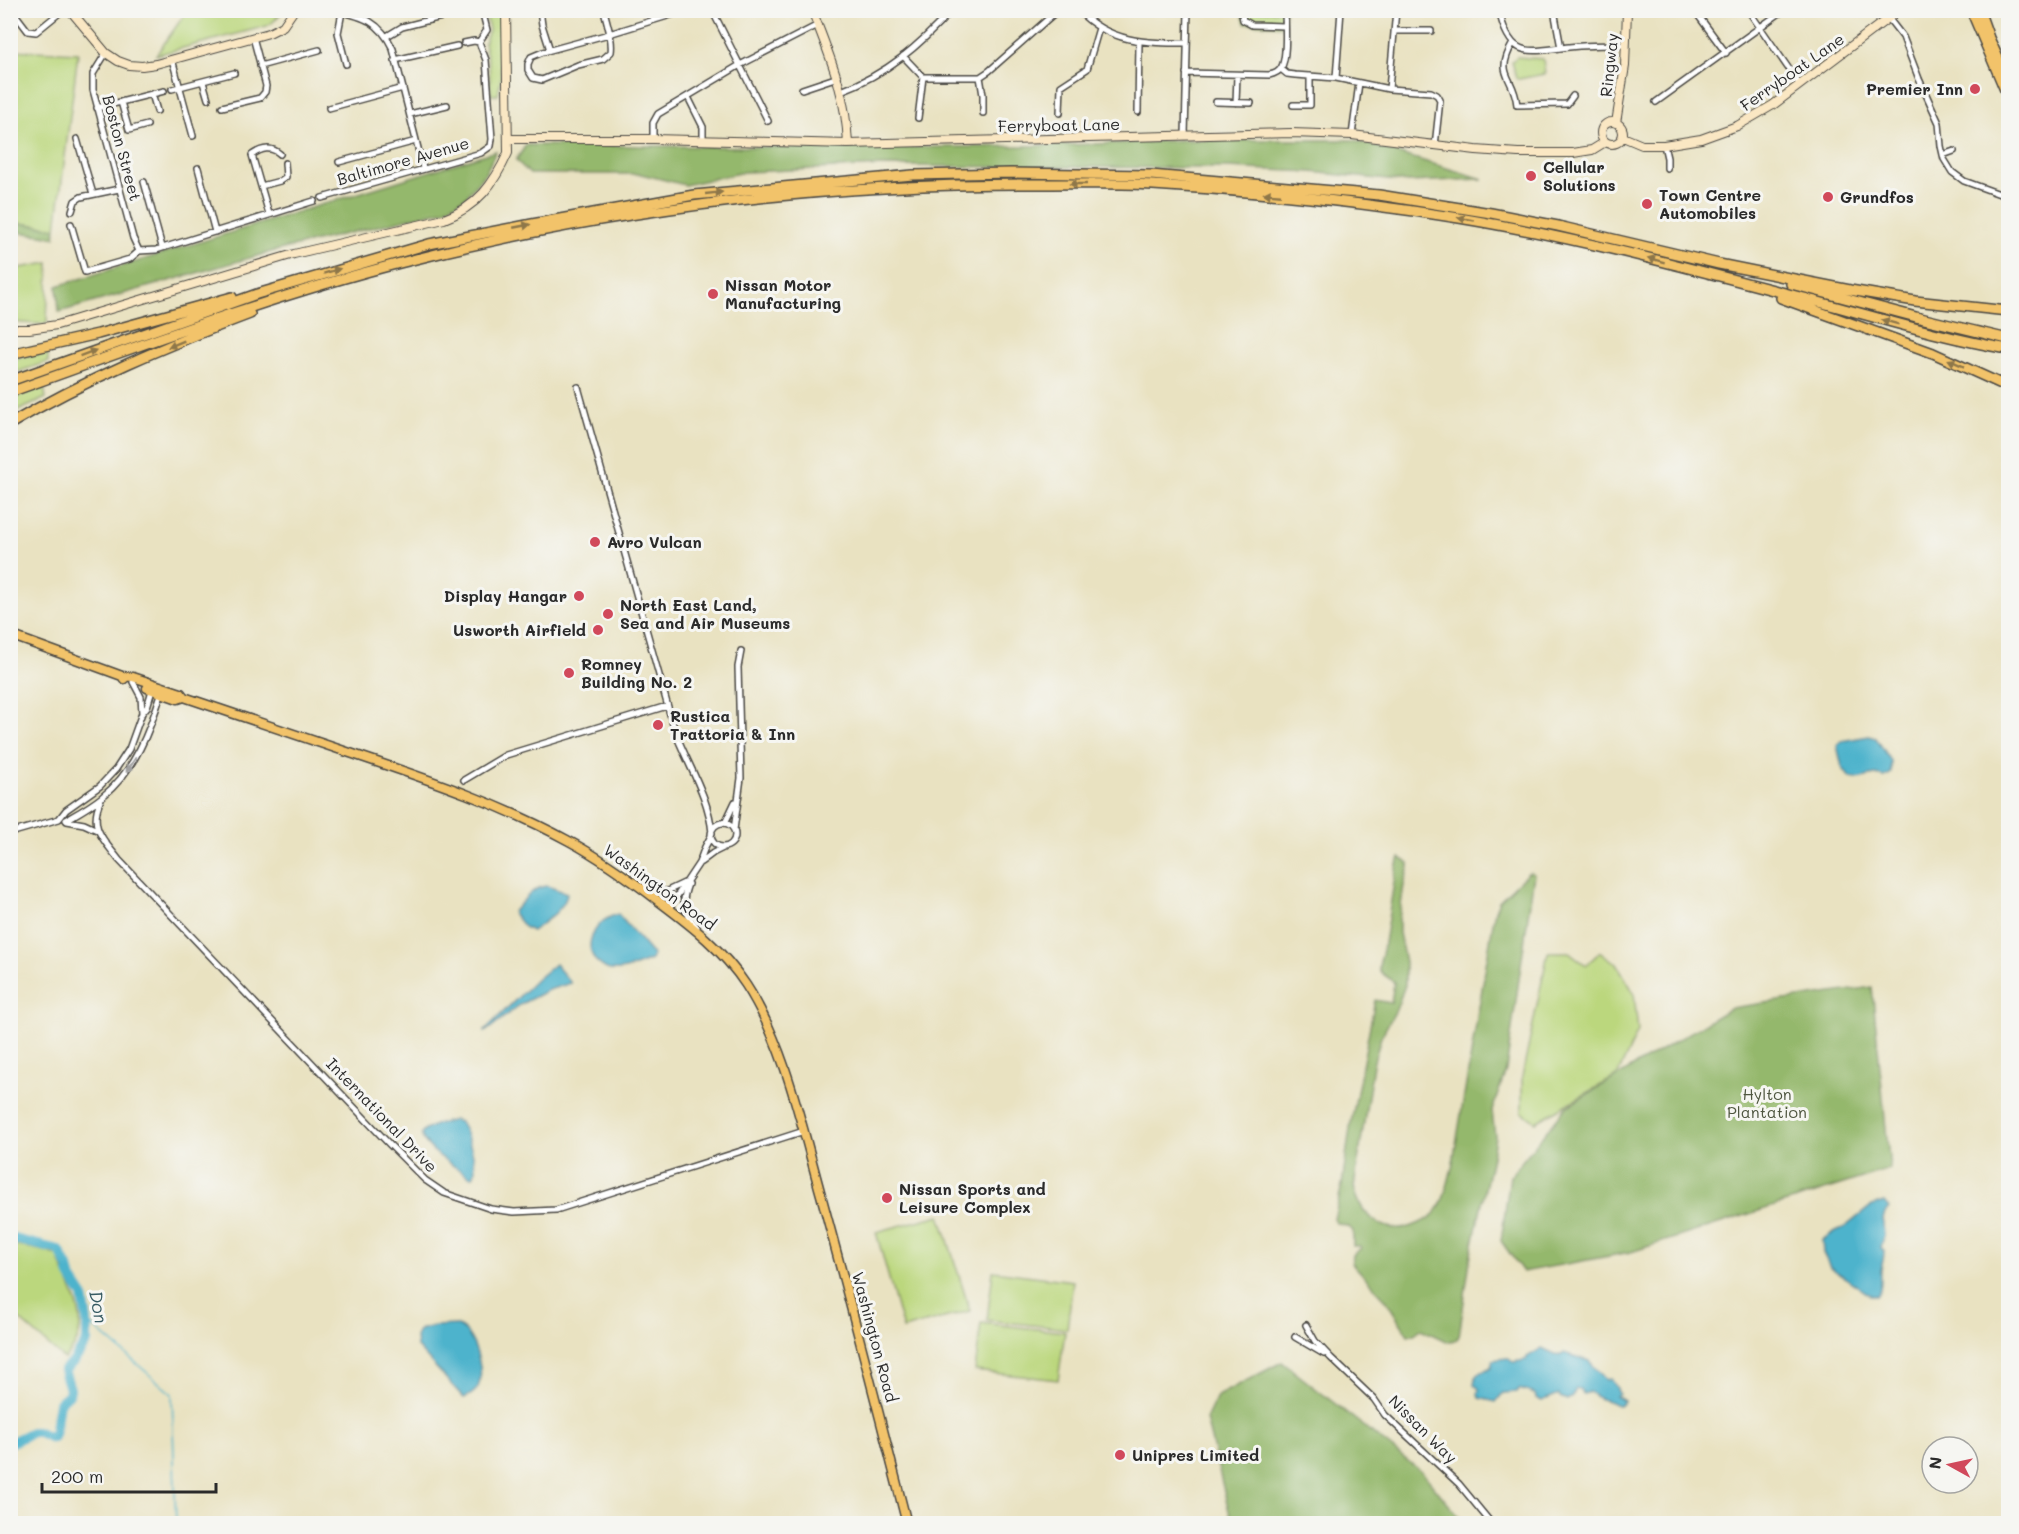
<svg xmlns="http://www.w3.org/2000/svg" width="2019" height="1534" viewBox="0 0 2019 1534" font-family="Mali,sans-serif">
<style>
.green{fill:#bbd77d;stroke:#738154;stroke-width:1.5}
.forest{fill:#94b86c;stroke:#60724c;stroke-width:1.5}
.water{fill:#4db3cc;stroke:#3c6f7c;stroke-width:1.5}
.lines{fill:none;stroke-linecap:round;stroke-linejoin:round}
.stream{stroke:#4db3cc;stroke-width:1.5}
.river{stroke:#4db3cc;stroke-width:10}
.street-casing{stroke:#484642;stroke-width:8}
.secondary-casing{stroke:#484642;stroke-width:10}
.primary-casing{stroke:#484642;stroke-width:11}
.highway-casing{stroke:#484642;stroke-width:12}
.street{stroke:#fff;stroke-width:5}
.secondary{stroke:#fae7c3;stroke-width:8}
.primary{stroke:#f2c36a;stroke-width:8}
.highway{stroke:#f2c36a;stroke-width:9}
.oneway{fill:#8e774a}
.oneway2{fill:#a0a0a0}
.poi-dot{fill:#d1495b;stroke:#f6f6f2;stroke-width:2}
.labels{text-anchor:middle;stroke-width:6;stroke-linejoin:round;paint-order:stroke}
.street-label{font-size:16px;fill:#2b2b2b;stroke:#f6f6f2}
.poi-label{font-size:16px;font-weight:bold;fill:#2b2b2b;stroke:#f6f6f2;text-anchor:start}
.park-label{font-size:16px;fill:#4f5640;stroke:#f6f6f2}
.water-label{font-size:18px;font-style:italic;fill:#375b63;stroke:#f6f6f2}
</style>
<rect width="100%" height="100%" fill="#f6f6f2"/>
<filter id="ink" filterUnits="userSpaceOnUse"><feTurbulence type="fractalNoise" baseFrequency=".0167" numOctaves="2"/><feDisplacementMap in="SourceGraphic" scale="12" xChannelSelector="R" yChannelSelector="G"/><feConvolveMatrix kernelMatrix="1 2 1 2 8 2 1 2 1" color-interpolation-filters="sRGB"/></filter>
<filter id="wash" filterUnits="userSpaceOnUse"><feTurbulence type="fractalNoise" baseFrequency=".008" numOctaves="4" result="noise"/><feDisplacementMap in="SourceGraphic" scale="24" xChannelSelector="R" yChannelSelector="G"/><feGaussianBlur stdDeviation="1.35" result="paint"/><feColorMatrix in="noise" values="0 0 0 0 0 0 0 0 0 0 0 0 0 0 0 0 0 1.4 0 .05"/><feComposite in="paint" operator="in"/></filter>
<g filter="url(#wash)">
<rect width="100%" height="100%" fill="#e9e2c1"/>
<path class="green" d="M 187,11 L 187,10 L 283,11 L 273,22 L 267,26 L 156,55 Z
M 485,11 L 501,11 L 501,77 L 498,95 L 491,95 L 489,64 L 484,43 L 489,30 Z
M 1241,11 L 1285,11 L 1284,26 L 1245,23 Z
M 10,50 L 78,53 L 56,228 L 11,222 Z
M 1517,57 L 1543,59 L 1545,74 L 1519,79 L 1516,78 L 1512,61 Z
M 49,263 L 47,323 L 36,324 L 11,322 L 12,275 L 19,268 Z
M 48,352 L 48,362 L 11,374 L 11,359 Z
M 44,387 L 46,398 L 11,414 L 11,398 Z
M 1548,952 L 1569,952 L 1586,965 L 1600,952 L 1617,964 L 1634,993 L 1638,1031 L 1617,1076 L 1536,1122 L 1522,1112 L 1522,1077 Z
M 940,1215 L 970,1311 L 903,1329 L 876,1232 Z
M 11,1244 L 45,1251 L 58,1256 C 70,1291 98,1326 64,1359 L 11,1312 Z
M 993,1271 L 1073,1281 L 1067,1329 L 987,1320 Z
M 981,1323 L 1065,1332 L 1058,1380 L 975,1371 Z"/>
<path class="forest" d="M 1185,140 L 1354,140 L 1483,179 L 1407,182 L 1311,172 L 1228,168 L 884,166 L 744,172 L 685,185 L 641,174 L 530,174 L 516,160 L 526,145 C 746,146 966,152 1185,140 Z
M 496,151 L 486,172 L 466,197 L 444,210 L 271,252 L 59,312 L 57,286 Z
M 11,222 L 56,228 L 55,237 L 11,231 Z
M 1400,858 L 1409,863 L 1409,867 L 1404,885 L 1399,919 L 1399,933 L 1405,962 L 1405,985 L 1396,1010 L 1381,1037 L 1373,1065 L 1354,1187 C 1361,1219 1388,1238 1420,1223 C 1426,1220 1432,1216 1436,1212 C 1445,1200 1448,1182 1452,1168 L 1495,911 L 1499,901 L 1528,873 L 1531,872 L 1534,874 L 1506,1070 L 1492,1111 L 1495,1136 L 1492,1157 L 1471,1253 L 1459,1336 C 1456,1341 1454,1342 1448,1342 L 1421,1329 L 1413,1335 L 1408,1335 L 1386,1300 L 1352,1263 L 1353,1255 L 1361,1248 L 1360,1246 L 1353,1246 L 1353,1231 L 1349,1227 L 1336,1223 L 1334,1219 L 1342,1185 L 1350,1128 L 1375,1000 L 1391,1003 L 1394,982 C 1381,971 1375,975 1382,955 L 1397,864 Z
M 1872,987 L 1890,1169 L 1631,1252 L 1523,1272 L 1501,1241 L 1510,1176 L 1566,1107 L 1731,1008 Z
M 1282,1362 L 1422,1472 L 1464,1523 L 1232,1523 L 1206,1419 L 1217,1396 Z"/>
<path class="water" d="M 1869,736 L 1876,738 L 1891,761 L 1891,773 L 1885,777 L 1875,775 L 1857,779 L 1850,778 L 1842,767 L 1837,745 L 1841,741 Z
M 547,886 L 567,893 C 566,909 544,922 532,931 L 524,927 L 513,913 L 514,910 C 525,901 531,887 547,886 Z
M 618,914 L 653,955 L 651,960 C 639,964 624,972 610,970 C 604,969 599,964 595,960 C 582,941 598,919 618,914 Z
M 555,964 L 571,983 L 548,990 L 521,1004 L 485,1032 L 485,1030 L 537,979 Z
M 454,1120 L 460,1122 C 467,1133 478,1163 474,1175 L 471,1177 C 457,1168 425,1150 421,1134 L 425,1130 L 435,1125 Z
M 1884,1202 L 1889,1208 C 1881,1216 1883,1224 1884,1234 C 1884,1238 1882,1244 1881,1249 L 1884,1251 C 1884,1258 1882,1264 1881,1270 C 1880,1280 1883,1286 1878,1295 L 1870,1295 L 1830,1267 L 1823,1253 L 1822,1240 L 1836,1231 L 1845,1227 L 1870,1207 Z
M 456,1325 C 460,1327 464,1329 467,1333 C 476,1345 485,1372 478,1387 C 475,1393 469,1396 464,1398 L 417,1347 L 416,1337 L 419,1330 L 434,1326 Z
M 1542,1348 L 1555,1354 L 1562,1355 L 1564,1353 L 1589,1361 L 1606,1380 L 1610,1379 L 1615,1384 L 1619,1394 L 1616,1396 L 1624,1401 L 1621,1405 C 1615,1406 1614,1402 1608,1401 C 1599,1399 1597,1398 1590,1392 L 1583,1394 L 1581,1389 L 1576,1389 L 1572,1397 L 1567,1400 L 1560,1397 L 1559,1394 L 1542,1401 L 1536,1398 L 1535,1394 L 1519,1389 L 1517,1392 L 1503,1393 L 1496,1402 L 1479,1398 L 1478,1395 L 1479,1389 L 1474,1384 C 1475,1373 1483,1372 1491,1367 L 1493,1360 L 1507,1358 L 1513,1362 L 1526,1360 L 1527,1357 Z"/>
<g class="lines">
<path class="stream" d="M 87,1321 L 172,1394 L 176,1524"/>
<path class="river" d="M 10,1238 L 59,1250 L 68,1267 L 70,1276 L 83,1296 L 87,1321 L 87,1341 L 74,1361 L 64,1370 L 70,1389 L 69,1394 L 59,1403 L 54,1436 L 51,1438 L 39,1432 L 32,1432 L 10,1443"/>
</g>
</g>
<g filter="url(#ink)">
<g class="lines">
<g class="street-casing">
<path id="street" d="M 12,10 L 28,31 L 36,32 L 63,10
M 336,10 C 364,17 380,21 393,49 L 423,168
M 540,10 L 542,25 L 550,50
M 604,10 C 607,24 613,39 611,52 L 603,59 L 578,65 L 542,80 L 533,78 L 528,70 L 528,64 L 531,57 L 543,52 L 609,34 L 687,10
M 712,10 L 768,121
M 1078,10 C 1109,43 1146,43 1187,43
M 1241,10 L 1243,20 L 1252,25 L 1284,26
M 1499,10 C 1510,61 1529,51 1569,47 C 1588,45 1607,45 1626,45
M 1554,10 L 1561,48
M 1748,10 L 1800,85
M 1882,10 L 1903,37 L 1919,79 L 1939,123 L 1941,146 L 1944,159 L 1952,172 L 1964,181 L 2008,197
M 1695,11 L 1726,53
M 342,12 L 338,33 L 346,64
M 1395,31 L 1431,31
M 387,36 L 402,27 L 457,13
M 479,42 L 487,30 L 482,10
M 464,43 L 474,41 L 479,42
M 1513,43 C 1494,76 1514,75 1517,105 L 1567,104 L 1573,96
M 106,53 L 93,74 L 93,90 L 133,238 L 139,251
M 903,56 L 923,77 L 980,77 L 989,71 L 1058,10
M 172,59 L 193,136
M 395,60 L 457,46
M 260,66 L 319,50
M 1281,69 L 1287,74 L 1295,75 L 1336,78 L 1389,89 L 1431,92 L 1437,95 L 1440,100 L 1435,146
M 1186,73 L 1269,75 C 1274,74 1279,72 1281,68 C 1288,58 1285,24 1285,10
M 980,77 L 983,95 L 983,113
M 1336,78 L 1341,10
M 203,82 L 208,99
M 172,89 L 234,73
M 802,89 L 838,77
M 1389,89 L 1396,10
M 841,91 C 887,74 919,46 952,10
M 152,94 L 157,111
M 688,97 L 703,127 L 703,140
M 121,102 L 129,130 L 147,125
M 1216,102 L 1251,103
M 1656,102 L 1784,10
M 1236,103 L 1237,75
M 1293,105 L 1310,105 L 1310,76
M 222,107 L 260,98 L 265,92 L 266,86 L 253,37
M 97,108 L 164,91
M 329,108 L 403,88
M 1138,112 L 1139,42
M 1060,113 L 1061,86 L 1087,69 L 1099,28
M 410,114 L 447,105
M 918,118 L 923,77
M 1352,135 L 1359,83
M 1185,136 L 1188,10
M 77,139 L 93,194
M 653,139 L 653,123 L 658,114 L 740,65 L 818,25
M 1664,145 L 1667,158 L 1667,168
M 1943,155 L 1954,151
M 339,162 L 416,141
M 198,168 L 215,232
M 144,182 L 162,247
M 261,186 L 280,181 L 286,177 L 285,163
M 322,198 L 481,153 L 491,146 L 492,139 L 486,60 L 479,42
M 72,211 L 75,201 L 81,197 L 119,189
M 269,214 L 252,155 C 262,148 271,146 280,154
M 71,224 L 85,272 L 130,259 L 139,251
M 139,251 L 156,250 L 314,201
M 578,387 L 668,707 C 671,718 674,729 678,739 C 691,770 709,799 712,833
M 133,682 L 141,697 L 142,713
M 464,780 L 506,755 L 667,706
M 101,799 C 88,827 103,839 119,860 L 390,1145 L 425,1180 L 444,1193 L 491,1209 L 514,1212 L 556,1210 L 804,1131
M 66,820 C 78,813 91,806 102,797 C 135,771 150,730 162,691
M 67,821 L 84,824 L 97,830
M 722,823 L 726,821 L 735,802
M711 835a12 12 0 1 1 24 0a12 12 0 1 1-24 0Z
M 734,830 L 741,778 L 738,667 L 741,651
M 10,833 L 59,819 L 66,810 L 100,786 L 116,769 L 129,749 L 142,713 L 147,707 L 153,687
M 701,862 L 713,853 L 723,848
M 688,884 C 680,905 684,911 697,927
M 645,887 L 665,892 L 684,883
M 669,908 L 699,863 L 705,847 L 711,836
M 1306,1325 L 1315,1341 L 1331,1358 L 1374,1399 L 1385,1415 L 1459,1484 L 1492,1524
M 1295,1337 L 1324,1354"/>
</g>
<g class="secondary-casing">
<path id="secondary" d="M 70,10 L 106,53 L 118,61 L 129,65 L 142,66 L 156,64 L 269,33 L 283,26 L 294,10
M 812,10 C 830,57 846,93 848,144
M1601 133a11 11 0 1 1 22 0a11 11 0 1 1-22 0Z
M 1616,123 L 1625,66 L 1627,10
M 1623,137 L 1642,145 L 1664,145 L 1701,139 L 1737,126 L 1773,105 L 1899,10
M 509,139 L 653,139 L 848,144 L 1291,133 L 1352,135 L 1476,150 L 1518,153 L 1573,153 L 1592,150 L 1605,142
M 10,329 L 29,329 L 57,325 L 294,254 L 444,219 C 477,207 494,184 508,153 L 506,10
M 10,842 L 10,857"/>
</g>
<g class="primary-casing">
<path id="primary" d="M 10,635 L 122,676 L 124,679
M 122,676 L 133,677 L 181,693 L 184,697 C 243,717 302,737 362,757 C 433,781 503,805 569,841 C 601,858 631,880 660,902 C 692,926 723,950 746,985 C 785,1045 802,1127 821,1195 C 851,1304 879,1414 907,1524
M 147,688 L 178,699 L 184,697"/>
</g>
<g class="highway-casing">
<path id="highway" d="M 1971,10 L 2008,97
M 1979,10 L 1989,38 L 2008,80
M 1791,284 L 1916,317 L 2008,339
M 1781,298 L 1933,353 L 2008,387
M 10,354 L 98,334 L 232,297
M 10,381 L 257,294 L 429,244 L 532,224 L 694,195 L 913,175 L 1011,173 L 1151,175 L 1379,195 L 1491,213 L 1558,226 L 1719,264 L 1850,290 L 1915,301 L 2008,311
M 10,392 C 139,346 268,297 400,263 C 612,208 832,182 1051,184 C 1085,184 1119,183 1153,185 C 1256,191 1358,202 1459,218 C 1581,238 1700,271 1819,302 C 1882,319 1944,338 2008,349
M 10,424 C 86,379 168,345 250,314"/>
</g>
<use href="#street" class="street"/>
<use href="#secondary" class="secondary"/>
<use href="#primary" class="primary"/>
<use href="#highway" class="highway"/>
</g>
<defs><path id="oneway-solid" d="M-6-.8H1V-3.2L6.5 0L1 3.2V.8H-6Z" transform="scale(1.5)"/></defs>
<g class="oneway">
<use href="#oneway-solid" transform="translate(1078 184) rotate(-180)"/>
<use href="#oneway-solid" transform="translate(714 193) rotate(-6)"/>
<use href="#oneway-solid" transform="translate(1272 194) rotate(-175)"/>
<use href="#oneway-solid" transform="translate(1466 219) rotate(-170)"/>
<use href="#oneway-solid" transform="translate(522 226) rotate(-11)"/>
<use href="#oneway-solid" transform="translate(1656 260) rotate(-165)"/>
<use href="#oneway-solid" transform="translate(332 271) rotate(-17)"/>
<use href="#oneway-solid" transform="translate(1890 322) rotate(-165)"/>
<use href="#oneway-solid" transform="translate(176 344) rotate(158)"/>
<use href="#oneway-solid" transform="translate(88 353) rotate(-20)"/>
<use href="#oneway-solid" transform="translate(1956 363) rotate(-156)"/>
</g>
<use class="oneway2" href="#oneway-solid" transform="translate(131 765) rotate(124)"/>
</g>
<g class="poi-dot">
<circle cx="1975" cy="89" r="6"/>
<circle cx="1531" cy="176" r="6"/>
<circle cx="1828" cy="197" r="6"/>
<circle cx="1647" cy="204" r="6"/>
<circle cx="713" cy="294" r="6"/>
<circle cx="595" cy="542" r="6"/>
<circle cx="579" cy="596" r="6"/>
<circle cx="608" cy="614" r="6"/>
<circle cx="598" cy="630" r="6"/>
<circle cx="569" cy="673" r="6"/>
<circle cx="658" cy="725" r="6"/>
<circle cx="887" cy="1198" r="6"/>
<circle cx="1120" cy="1455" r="6"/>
</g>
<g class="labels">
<g class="street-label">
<text transform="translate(1609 65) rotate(-84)" y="6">Ringway</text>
<text transform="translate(1792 72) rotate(-35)" y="6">Ferryboat Lane</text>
<text transform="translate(1059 125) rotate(-1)" y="6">Ferryboat Lane</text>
<text transform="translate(122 148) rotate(75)" y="6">Boston Street</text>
<text transform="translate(403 161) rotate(-16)" y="6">Baltimore Avenue</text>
<text transform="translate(660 887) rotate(36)" y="6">Washington Road</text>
<text transform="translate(382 1115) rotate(46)" y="6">International Drive</text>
<text transform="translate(875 1337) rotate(75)" y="6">Washington Road</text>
<text transform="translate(1423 1429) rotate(45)" y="6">Nissan Way</text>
</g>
<g class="poi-label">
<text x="1963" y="95" text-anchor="end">Premier Inn</text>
<text x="1543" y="173">Cellular<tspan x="1543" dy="18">Solutions</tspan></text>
<text x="1659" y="201">Town Centre<tspan x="1659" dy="18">Automobiles</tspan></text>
<text x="1840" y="203">Grundfos</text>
<text x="725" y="291">Nissan Motor<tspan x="725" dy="18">Manufacturing</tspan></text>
<text x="607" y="548">Avro Vulcan</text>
<text x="567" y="602" text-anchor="end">Display Hangar</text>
<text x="620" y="611">North East Land,<tspan x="620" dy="18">Sea and Air Museums</tspan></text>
<text x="586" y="636" text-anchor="end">Usworth Airfield</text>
<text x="581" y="670">Romney<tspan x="581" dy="18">Building No. 2</tspan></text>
<text x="670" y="722">Rustica<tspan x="670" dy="18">Trattoria &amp; Inn</tspan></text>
<text x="899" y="1195">Nissan Sports and<tspan x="899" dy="18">Leisure Complex</tspan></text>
<text x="1132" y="1461">Unipres Limited</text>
</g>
<g class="park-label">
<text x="1767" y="1100">Hylton<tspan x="1767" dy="18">Plantation</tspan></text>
</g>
<g class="water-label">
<text transform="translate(98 1307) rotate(79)" y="6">Don</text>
</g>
</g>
<rect width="2019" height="1534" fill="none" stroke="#f6f6f2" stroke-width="36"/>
<g transform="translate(1950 1465) rotate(278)"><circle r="28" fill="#f6f6f2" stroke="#a5a5a2" stroke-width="1.5"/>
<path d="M0-4.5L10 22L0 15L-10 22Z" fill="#d1495b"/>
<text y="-9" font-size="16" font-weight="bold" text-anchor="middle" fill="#2b2b2b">N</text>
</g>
<path d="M42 1483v9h174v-9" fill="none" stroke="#2b2b2b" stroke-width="3"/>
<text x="51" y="1483" font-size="18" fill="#2b2b2b" stroke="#f6f6f2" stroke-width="4.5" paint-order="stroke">200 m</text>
</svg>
